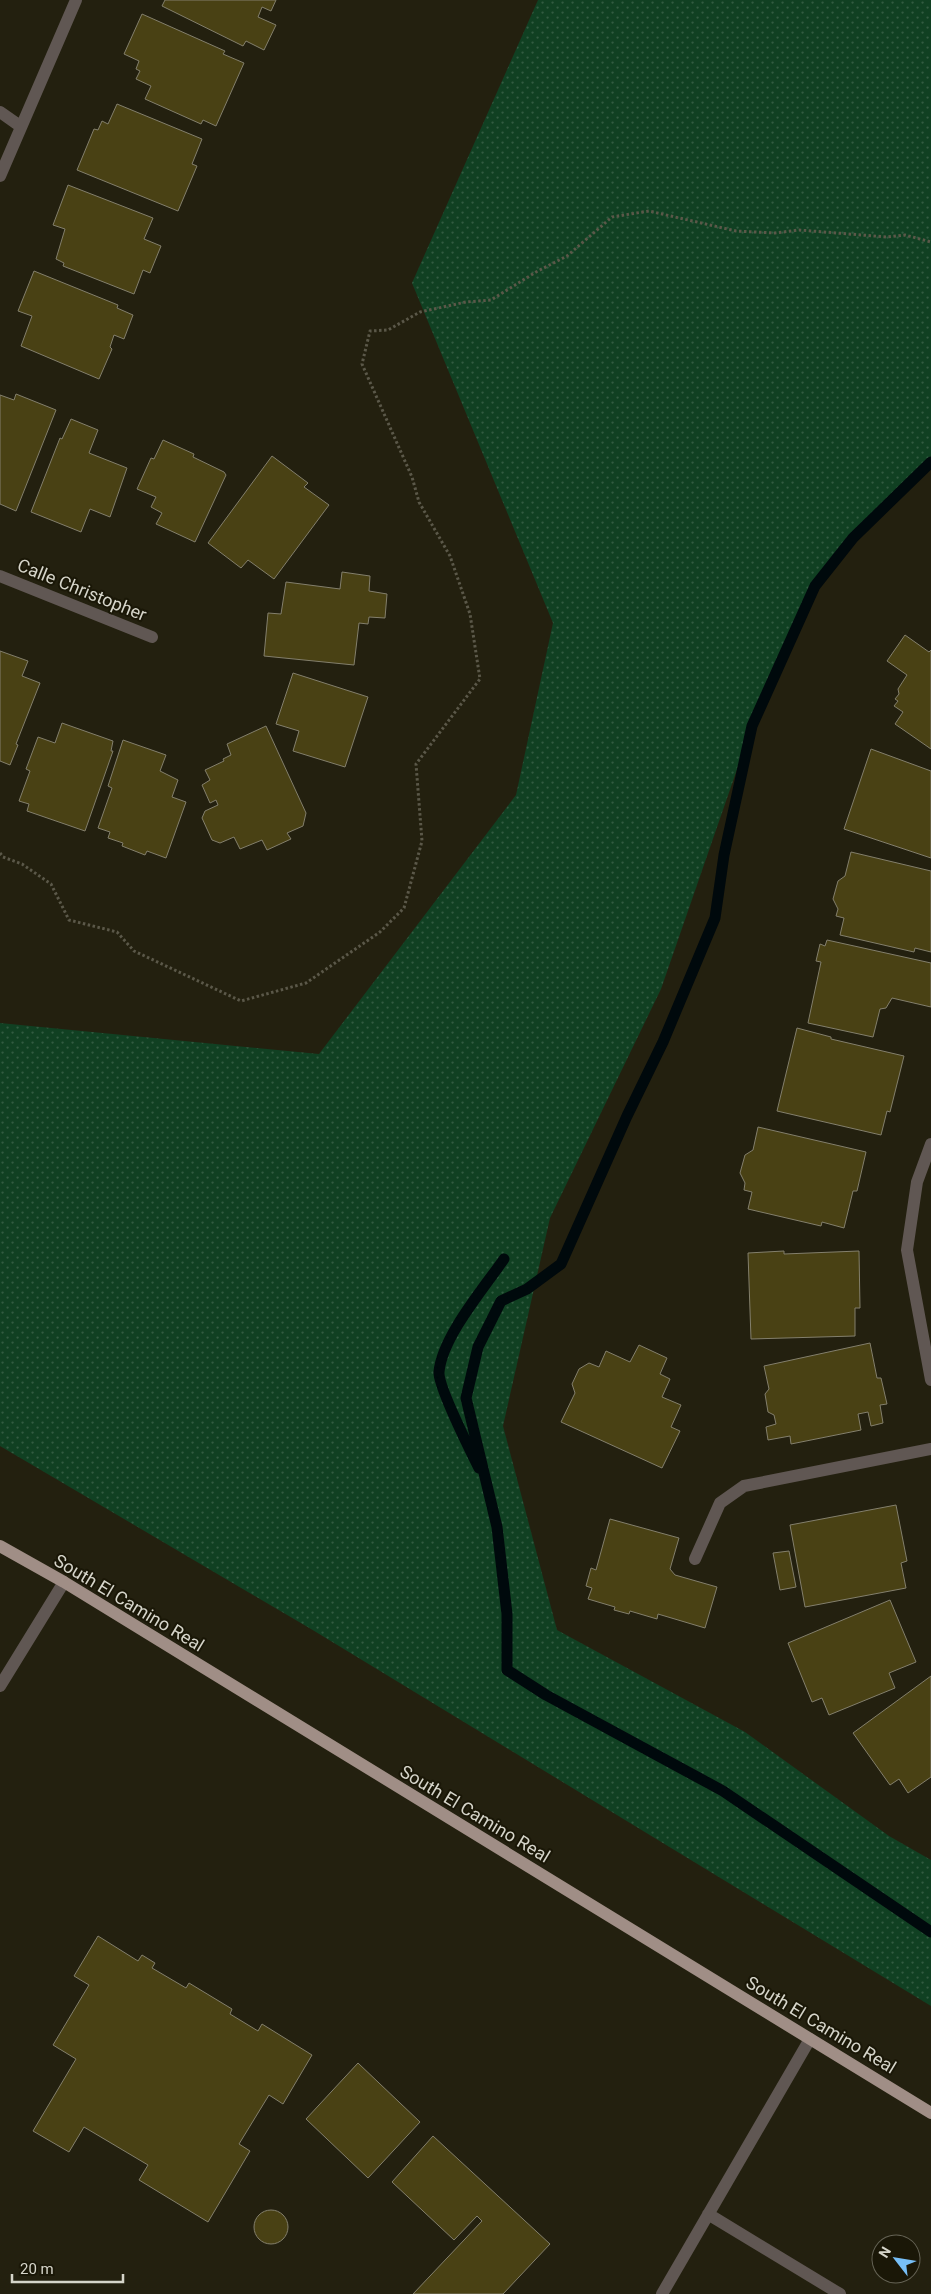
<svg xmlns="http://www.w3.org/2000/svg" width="931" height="2294" viewBox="0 0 931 2294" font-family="Roboto,sans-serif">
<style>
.grass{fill:url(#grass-dots)}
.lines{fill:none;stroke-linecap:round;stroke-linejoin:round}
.stream{stroke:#00090c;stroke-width:11}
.building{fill:#494114;stroke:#837f6c}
.path{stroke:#5b5849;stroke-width:3;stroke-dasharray:2.5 2.5;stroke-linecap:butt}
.minor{stroke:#605753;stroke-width:12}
.major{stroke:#a08e86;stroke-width:12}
.labels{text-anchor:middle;stroke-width:4;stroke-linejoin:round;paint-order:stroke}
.street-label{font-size:18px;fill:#d6d5ca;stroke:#1a1707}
</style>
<defs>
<pattern id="grass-dots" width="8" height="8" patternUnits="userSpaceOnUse" patternTransform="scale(1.25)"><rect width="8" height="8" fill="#104022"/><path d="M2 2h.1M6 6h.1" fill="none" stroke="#325b41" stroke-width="1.8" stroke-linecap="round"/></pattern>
</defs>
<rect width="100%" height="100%" fill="#23200f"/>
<path class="grass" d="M 538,0 L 931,0 L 931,462 L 853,538 L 815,586 L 752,726 L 661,989 L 550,1218 L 503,1426 L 557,1630 L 745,1732 L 889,1836 L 931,1860 L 931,2006 L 311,1629 L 0,1446 L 0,1023 L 319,1054 L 516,795 L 553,623 L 412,283 Z"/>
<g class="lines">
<path class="stream" d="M 931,462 L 853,538 L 815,586 L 752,726 L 724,855 L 715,918 L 663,1042 L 627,1116 L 561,1264 L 527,1289 L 501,1301 L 478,1347 L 466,1398 L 497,1527 L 507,1614 L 507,1670 L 546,1695 L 723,1791 L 931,1932
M 479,1468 C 471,1452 438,1386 439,1372 C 442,1337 484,1288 504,1259"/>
</g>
<path class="building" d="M 165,0 L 276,0 L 271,11 L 262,7 L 258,17 L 276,25 L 264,50 L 246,41 L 243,46 L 162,6 Z
M 142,14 L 225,51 L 223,54 L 244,63 L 216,126 L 203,120 L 201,124 L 145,99 L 151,86 L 136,79 L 140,71 L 136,69 L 139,61 L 124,54 Z
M 117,104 L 202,139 L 192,164 L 197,166 L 178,211 L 77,170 L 94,129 L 98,130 L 102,121 L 108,124 Z
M 68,185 L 153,218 L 144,239 L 161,246 L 150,273 L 143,270 L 134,294 L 63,266 L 64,263 L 56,259 L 65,229 L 53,225 Z
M 34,271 L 118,305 L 117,308 L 133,315 L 124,339 L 114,335 L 110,347 L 112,349 L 99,379 L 21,346 L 32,316 L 18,311 Z
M 16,394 L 56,410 L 16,511 L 0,504 L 0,395 L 14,400 Z
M 71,419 L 98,430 L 89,453 L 127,468 L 110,517 L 90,509 L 81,532 L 31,512 L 60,438 L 62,439 Z
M 163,440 L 194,454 L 193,457 L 224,472 L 226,475 L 195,542 L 156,524 L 162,513 L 151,507 L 156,497 L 137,489 L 151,458 L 154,459 Z
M 272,456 L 308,483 L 304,487 L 329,505 L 274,579 L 248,560 L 241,568 L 208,543 Z
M 342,572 L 370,576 L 369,591 L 387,594 L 385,618 L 369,617 L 368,624 L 359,623 L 354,665 L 264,656 L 268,613 L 281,614 L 286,582 L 340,589 Z
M 905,635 L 929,652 L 931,650 L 931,749 L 895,724 L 903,712 L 894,706 L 898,701 L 895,699 L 899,694 L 898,689 L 907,675 L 887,661 Z
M 0,651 L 28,661 L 22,676 L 40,683 L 16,744 L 18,745 L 10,765 L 0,761 Z
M 293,673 L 368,697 L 345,767 L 293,751 L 299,731 L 276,724 Z
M 62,723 L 113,741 L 111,751 L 113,751 L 85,831 L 27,811 L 29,804 L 19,801 L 30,771 L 26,769 L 38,737 L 55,743 Z
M 266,726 L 306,813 L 303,826 L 287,833 L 291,839 L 267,850 L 262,840 L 240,849 L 234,837 L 220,843 L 212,840 L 202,818 L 205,811 L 218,805 L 216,800 L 210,803 L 202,785 L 210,780 L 205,770 L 224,761 L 223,759 L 231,755 L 227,744 Z
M 123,740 L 166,755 L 160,771 L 178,780 L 172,797 L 186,802 L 166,858 L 147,851 L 145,855 L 122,846 L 123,843 L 108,838 L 110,832 L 98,828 L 112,788 L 108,786 Z
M 871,749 L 931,771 L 931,858 L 844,829 Z
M 851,852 L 931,871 L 931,952 L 915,948 L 914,952 L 840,935 L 844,918 L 836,916 L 838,909 L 833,899 L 838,881 L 845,876 Z
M 827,940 L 931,963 L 931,1007 L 892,998 L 886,1008 L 880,1009 L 873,1037 L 808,1023 L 821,962 L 816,961 L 820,944 L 825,946 Z
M 797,1028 L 831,1037 L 831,1039 L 904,1056 L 890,1112 L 887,1111 L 881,1135 L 777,1111 Z
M 758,1127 L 866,1152 L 857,1191 L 853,1191 L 844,1228 L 822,1222 L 821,1226 L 748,1209 L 752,1192 L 744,1190 L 745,1183 L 740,1173 L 745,1155 L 753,1150 Z
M 784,1251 L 784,1254 L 859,1251 L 860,1308 L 855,1308 L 855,1336 L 751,1339 L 748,1253 Z
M 870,1343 L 877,1378 L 881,1378 L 887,1404 L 880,1405 L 883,1423 L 871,1426 L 868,1412 L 858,1414 L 861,1430 L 791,1444 L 790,1436 L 768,1440 L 766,1427 L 776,1424 L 774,1415 L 768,1412 L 765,1394 L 769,1389 L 764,1366 Z
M 639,1345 L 667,1358 L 660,1374 L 670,1379 L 662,1397 L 681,1405 L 671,1427 L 680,1431 L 662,1468 L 561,1422 L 575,1393 L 572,1384 L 579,1369 L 589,1363 L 599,1367 L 606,1351 L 630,1362 Z
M 896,1505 L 907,1561 L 901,1563 L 906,1588 L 805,1607 L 790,1525 Z
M 610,1519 L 679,1538 L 670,1569 L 675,1575 L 717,1587 L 705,1628 L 658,1614 L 657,1619 L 630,1611 L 629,1614 L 614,1610 L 615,1607 L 588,1599 L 592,1588 L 586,1586 L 591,1568 L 596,1570 Z
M 789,1551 L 796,1587 L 780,1590 L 773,1553 Z
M 890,1600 L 916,1662 L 889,1673 L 895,1688 L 829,1715 L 822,1698 L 812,1702 L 788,1643 Z
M 931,1676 L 931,1777 L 908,1793 L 899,1779 L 890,1785 L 853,1733 Z
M 98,1936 L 138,1961 L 142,1955 L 155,1963 L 152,1968 L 186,1988 L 189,1983 L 232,2009 L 230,2014 L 258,2031 L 262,2024 L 312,2055 L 283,2104 L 269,2095 L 239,2144 L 250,2151 L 208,2222 L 139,2180 L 148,2165 L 84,2127 L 69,2152 L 33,2131 L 76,2059 L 53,2045 L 89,1985 L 74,1976 Z
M 358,2063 L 420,2122 L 368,2178 L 306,2119 Z
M 433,2136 L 550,2244 L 503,2294 L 413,2294 L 482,2221 L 477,2216 L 454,2240 L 392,2182 Z
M254 2227a17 17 0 1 1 34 0a17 17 0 1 1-34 0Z"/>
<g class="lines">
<path class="path" d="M 0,853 L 3,857 L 22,864 L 51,884 L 69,920 L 117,932 L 134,951 L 241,1001 L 306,983 L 380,932 L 404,908 L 422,841 L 416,764 L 480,679 L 470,614 L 450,556 L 419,502 L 412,477 L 362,364 L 370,331 L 388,330 L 420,312 L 466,302 L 491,300 L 536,272 L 567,256 L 612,217 L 649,211 L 736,231 L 775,233 L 799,230 L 887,237 L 905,235 L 931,242"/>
<path class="minor" d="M 0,112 L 20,126
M 0,176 L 76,0
M 0,576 L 152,637
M 931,1144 L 917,1182 L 907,1250 L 931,1380
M 695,1559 L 720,1503 L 744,1486 L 931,1449
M 0,1686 L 64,1582
M 708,2214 L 840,2294
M 662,2294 L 810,2039"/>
<path class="major" d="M 0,1546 L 64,1582 L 931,2113"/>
</g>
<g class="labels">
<g class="street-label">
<text transform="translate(82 590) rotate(22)" y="6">Calle Christopher</text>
<text transform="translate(129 1603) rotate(31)" y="6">South El Camino Real</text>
<text transform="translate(475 1814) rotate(31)" y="6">South El Camino Real</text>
<text transform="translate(821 2025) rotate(31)" y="6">South El Camino Real</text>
</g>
</g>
<g transform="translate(896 2259) rotate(301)"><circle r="24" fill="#1a1707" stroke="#656355"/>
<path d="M0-4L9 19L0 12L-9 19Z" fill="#77bff7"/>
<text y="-8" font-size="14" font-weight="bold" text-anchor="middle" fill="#d6d5ca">N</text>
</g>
<path d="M12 2274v8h111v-8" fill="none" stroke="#d6d5ca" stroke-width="2.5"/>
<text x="20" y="2274" font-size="15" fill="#d6d5ca" stroke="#1a1707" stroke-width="4" paint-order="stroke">20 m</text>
</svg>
